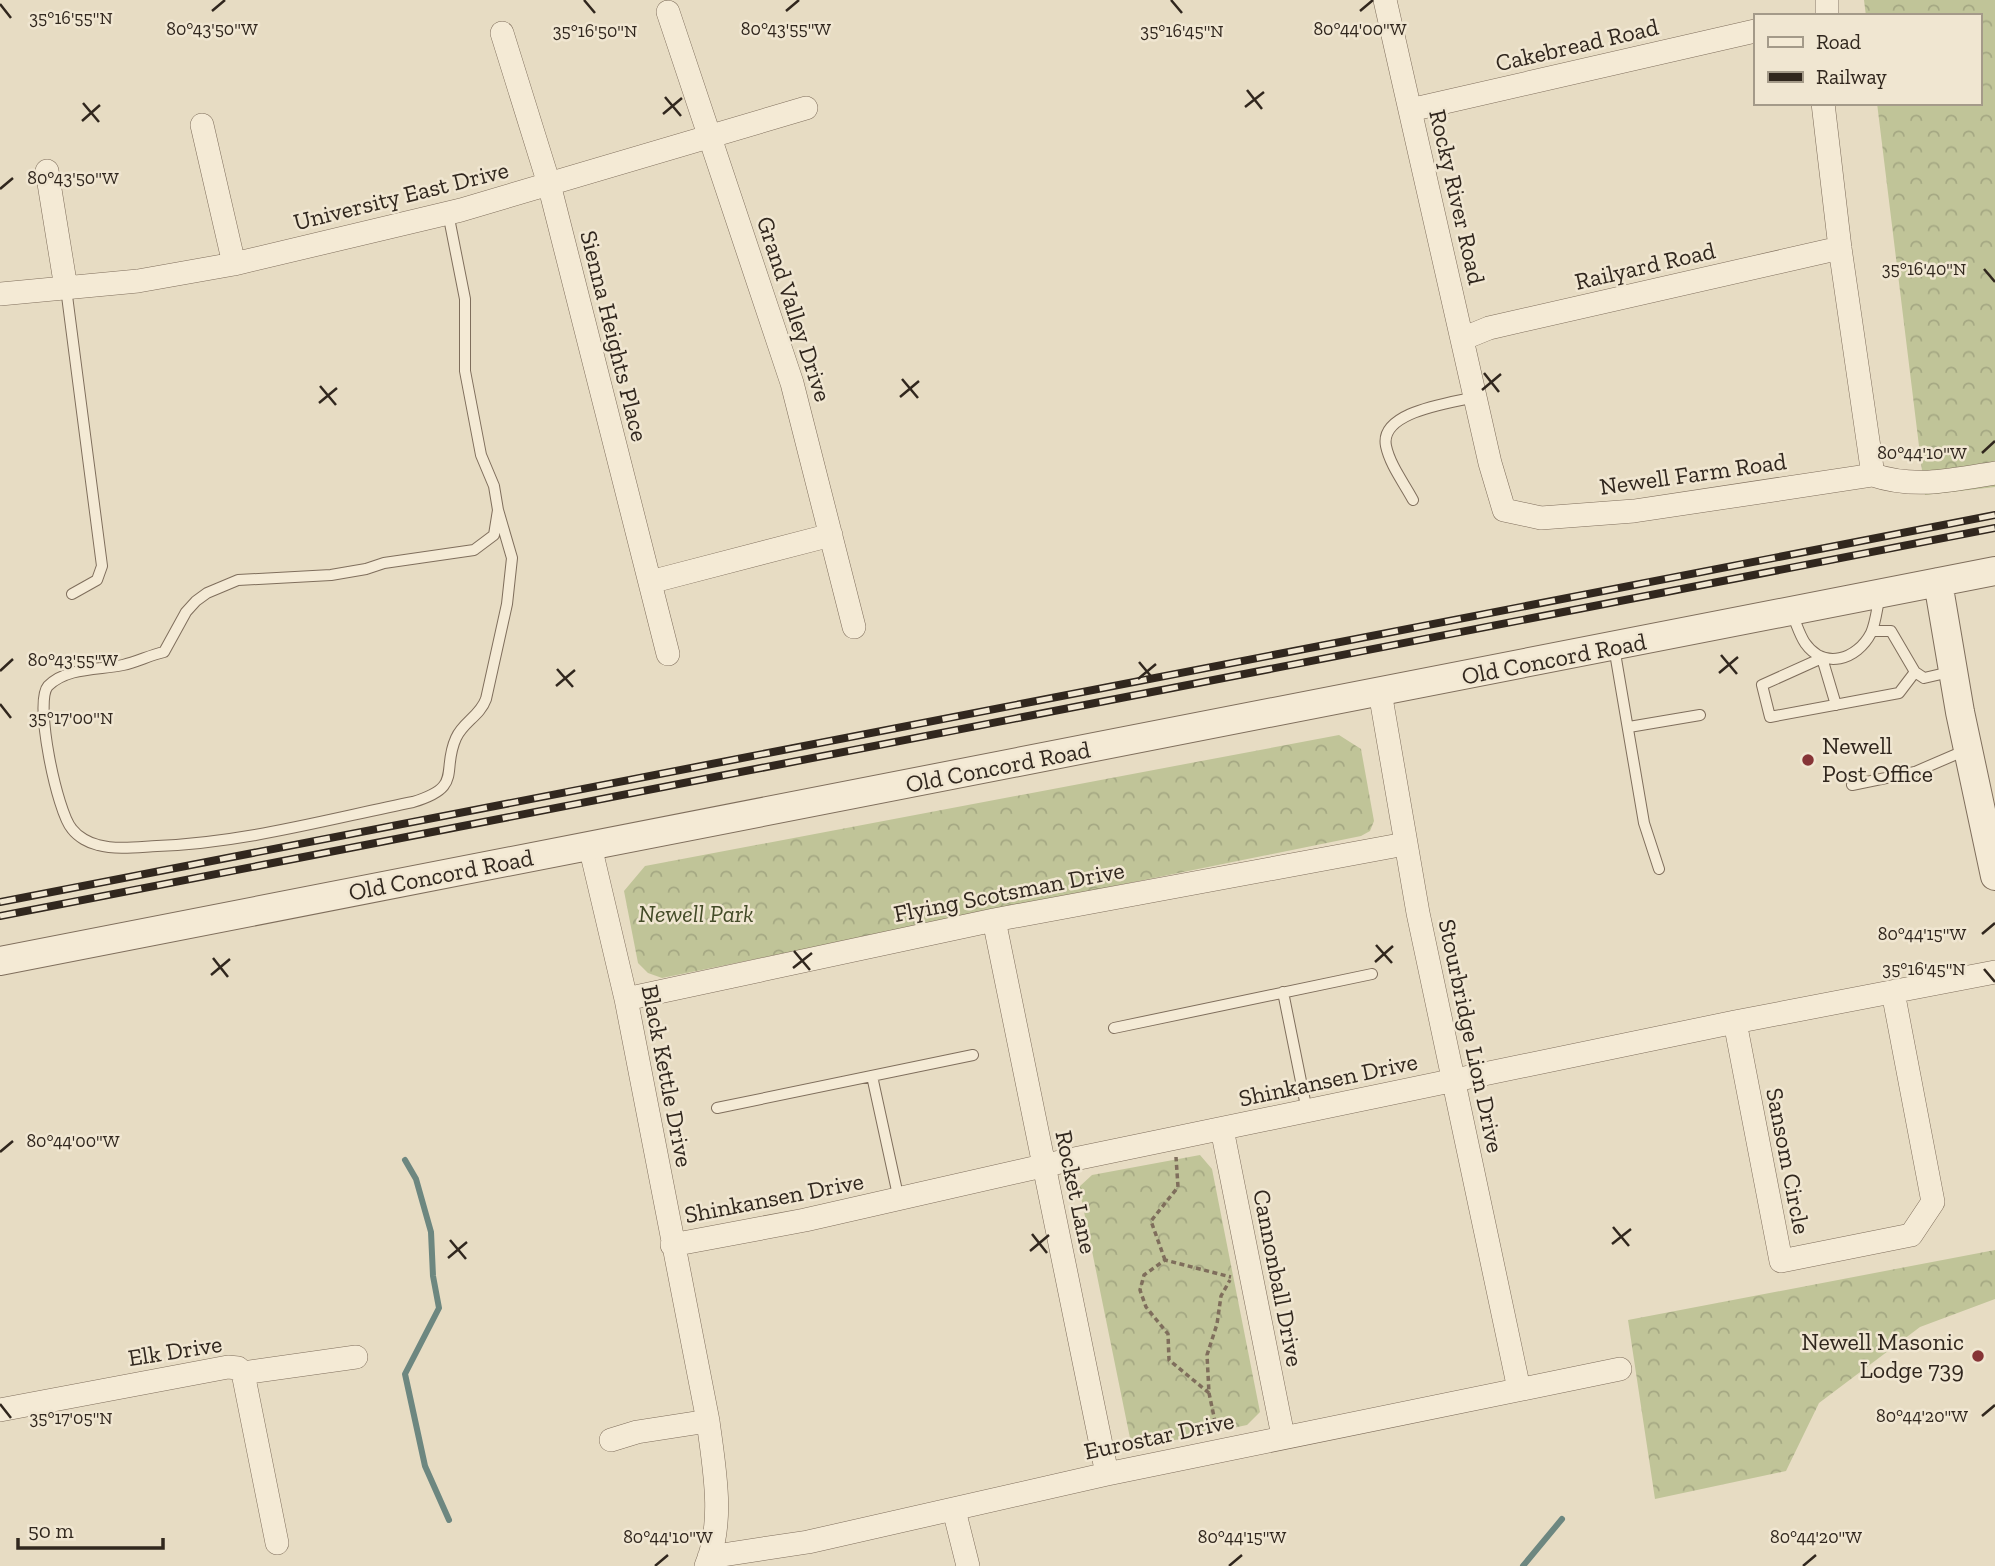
<svg xmlns="http://www.w3.org/2000/svg" width="1995" height="1566" viewBox="0 0 1995 1566" font-family="'Zilla Slab',serif">
<style>
.forest{fill:url(#forest-crowns)}
.lines{fill:none;stroke-linecap:round;stroke-linejoin:round}
.stream{stroke:#6d8780;stroke-width:6}
.service-casing{stroke:#7f6e5c;stroke-width:12}
.minor-casing{stroke:#7f6e5c;stroke-width:24}
.tertiary-casing{stroke:#7f6e5c;stroke-width:30}
.path{stroke:#7f6e5c;stroke-width:3.5;stroke-dasharray:5 3.5;stroke-linecap:butt}
.service{stroke:#f4ead5;stroke-width:10}
.minor{stroke:#f4ead5;stroke-width:23}
.tertiary{stroke:#f4ead5;stroke-width:28}
.rail-casing{stroke:#31271e;stroke-width:8}
.rail{stroke:#f0e6d1;stroke-width:5;stroke-dasharray:16;stroke-linecap:butt}
.ticks{fill:none;stroke:#31271e;stroke-width:2.5}
.poi-dot{fill:#863436;stroke:#f0e6d1;stroke-width:2.5}
.labels{text-anchor:middle;stroke-width:5;stroke-linejoin:round;paint-order:stroke}
.street-label{font-size:24px;fill:#31271e;stroke:#f0e6d1}
.poi-label{font-size:24px;fill:#31271e;stroke:#f0e6d1;text-anchor:start}
.park-label{font-size:24px;font-style:italic;fill:#434b27;stroke:#f0e6d1}
.ticks-label{font-size:18px;text-anchor:middle;fill:#31271e;stroke:#f0e6d1;stroke-width:5;stroke-linejoin:round;paint-order:stroke}
</style>
<defs>
<pattern id="forest-crowns" width="20" height="18" patternUnits="userSpaceOnUse" patternTransform="scale(1.75)"><rect width="20" height="18" fill="#c0c498"/><path d="M2 6a3 3 0 1 1 6 0M12 15a3 3 0 1 1 6 0" fill="none" stroke="#a5a883"/></pattern>
</defs>
<rect width="100%" height="100%" fill="#e7dcc3"/>
<path class="forest" d="M 1864,0 L 1995,0 L 1995,487 L 1925,495 L 1877,103 L 1979,103 L 1979,16 L 1866,16 Z
M 1339,735 L 1361,749 L 1374,821 L 1370,831 L 1361,836 L 662,978 L 648,973 L 638,963 L 624,891 L 645,866 Z
M 1200,1155 L 1212,1169 L 1260,1412 L 1247,1425 L 1146,1446 L 1130,1438 L 1079,1187 L 1092,1175 Z
M 1995,1250 L 1995,1299 L 1920,1327 L 1819,1403 L 1786,1471 L 1655,1499 L 1628,1320 Z"/>
<g class="lines">
<path class="stream" d="M 405,1160 L 416,1179 L 431,1232 L 433,1276 L 439,1308 L 405,1374 L 425,1466 L 449,1520
M 1523,1566 L 1562,1519"/>
<g class="service-casing">
<path id="service" d="M 448,213 L 465,299 L 465,371 L 481,455 L 494,486 L 498,510 L 494,535 L 474,550 L 384,563 L 366,569 L 331,575 L 238,580 L 207,593 L 196,601 L 186,612 L 164,652 C 150,655 137,662 123,665 C 99,670 67,667 48,686 C 34,702 57,812 72,829 C 78,837 89,843 98,845 C 117,850 138,847 157,846 C 243,843 329,819 413,802 C 464,787 441,771 456,738 C 463,722 480,716 486,699 L 507,604 L 512,558 L 498,510
M 66,288 L 102,566 L 97,580 L 72,594
M 1413,500 C 1404,483 1390,465 1386,446 C 1379,411 1452,403 1475,397
M 1791,612 C 1796,622 1799,634 1805,643 C 1824,670 1857,660 1871,633 C 1876,622 1877,607 1880,595
M 1872,631 L 1891,631 L 1915,672 L 1924,678 L 1950,672
M 1614,647 L 1644,823 L 1659,869
M 1836,705 L 1822,658 L 1762,685 L 1770,717 L 1899,693 L 1915,672
M 1629,727 L 1700,715
M 1852,785 L 1915,772 L 1966,750
M 1283,992 L 1307,1111
M 1114,1028 L 1372,974
M 872,1076 L 899,1200
M 717,1108 L 973,1055"/>
</g>
<g class="minor-casing">
<path id="minor" d="M 1385,0 L 1490,463 L 1504,510 L 1541,518 L 1634,511 L 1873,475 C 1915,489 1953,480 1995,473
M 668,12 L 792,383 L 854,627
M 1827,16 L 1827,0
M 502,33 L 549,184 L 668,654
M 1823,103 L 1840,248 L 1873,475
M 1410,110 L 1755,31
M 202,125 L 234,264
M 47,171 L 66,288
M 0,294 L 138,281 L 234,264 L 461,210 L 806,108
M 1462,339 L 1489,328 L 1840,248
M 650,582 L 831,535
M 1380,692 L 1418,913 L 1519,1389
M 590,846 L 626,999 L 708,1421 C 714,1467 725,1522 706,1566
M 994,920 L 1107,1474
M 626,999 L 994,920 L 1405,844
M 1735,1022 L 1781,1261 L 1911,1235 L 1933,1202 L 1893,992
M 1222,1129 L 1283,1436
M 672,1245 L 805,1220 L 1060,1162 L 1735,1022 L 1995,972
M 243,1373 L 277,1543
M 0,1410 L 228,1367 L 238,1368 L 243,1373 L 356,1357
M 611,1440 L 637,1432 L 708,1421
M 954,1510 L 968,1566
M 709,1557 L 808,1542 L 1107,1474 L 1620,1369"/>
</g>
<g class="tertiary-casing">
<path id="tertiary" d="M 1938,582 L 1960,712 L 1995,876
M 0,961 L 1995,571"/>
</g>
<path class="path" d="M 1165,1260 L 1151,1221 L 1178,1187 L 1176,1157
M 1209,1393 L 1169,1360 L 1168,1334 L 1146,1307 L 1140,1290 L 1144,1275 L 1165,1260 L 1231,1277
M 1217,1431 L 1209,1393 L 1207,1355 L 1217,1324 L 1221,1296 L 1230,1280"/>
<use href="#service" class="service"/>
<use href="#minor" class="minor"/>
<use href="#tertiary" class="tertiary"/>
<g class="rail-casing">
<path id="rail" d="M 0,902 L 1995,515
M 0,916 L 1995,528"/>
</g>
<use href="#rail" class="rail"/>
</g>
<path class="ticks" d="M 584,0 L 595,13M 1171,0 L 1182,13M 0,4 L 11,18M 212,11 L 225,0M 786,11 L 799,0M 1360,11 L 1373,0M 1247,90 L 1262,109M 665,97 L 681,116M 83,103 L 99,122M 1245,107 L 1264,92M 663,114 L 682,98M 82,121 L 100,105M 0,189 L 13,178M 1984,269 L 1995,282M 1484,373 L 1499,392M 902,379 L 918,398M 320,386 L 336,405M 1482,390 L 1501,374M 900,397 L 919,381M 319,403 L 337,388M 1982,453 L 1995,441M 1721,655 L 1737,674M 1139,662 L 1155,681M 557,669 L 573,687M 0,671 L 13,659M 1719,673 L 1738,657M 1138,679 L 1156,664M 556,686 L 575,670M 0,704 L 11,718M 1982,934 L 1995,923M 1376,945 L 1392,963M 794,951 L 810,970M 213,958 L 228,977M 1375,962 L 1393,946M 793,968 L 812,953M 1984,969 L 1995,982M 211,975 L 230,959M 0,1152 L 13,1141M 1613,1227 L 1629,1246M 1032,1234 L 1047,1253M 450,1240 L 466,1259M 1612,1244 L 1631,1229M 1030,1251 L 1049,1235M 448,1258 L 467,1242M 0,1404 L 11,1418M 1982,1416 L 1995,1405M 655,1566 L 668,1555M 1229,1566 L 1242,1555M 1803,1566 L 1816,1555"/>
<g class="poi-dot">
<circle cx="1808" cy="760" r="7"/>
<circle cx="1978" cy="1356" r="7"/>
</g>
<g class="labels">
<g class="street-label">
<text transform="translate(1577 45) rotate(-13)" y="8">Cakebread Road</text>
<text transform="translate(401 196) rotate(-14)" y="8">University East Drive</text>
<text transform="translate(1457 197) rotate(77)" y="8">Rocky River Road</text>
<text transform="translate(1645 266) rotate(-13)" y="8">Railyard Road</text>
<text transform="translate(794 309) rotate(72)" y="8">Grand Valley Drive</text>
<text transform="translate(614 336) rotate(76)" y="8">Sienna Heights Place</text>
<text transform="translate(1693 474) rotate(-8)" y="8">Newell Farm Road</text>
<text transform="translate(1554 659) rotate(-11)" y="8">Old Concord Road</text>
<text transform="translate(998 767) rotate(-11)" y="8">Old Concord Road</text>
<text transform="translate(441 875) rotate(-11)" y="8">Old Concord Road</text>
<text transform="translate(1009 892) rotate(-11)" y="8">Flying Scotsman Drive</text>
<text transform="translate(1471 1036) rotate(78)" y="8">Stourbridge Lion Drive</text>
<text transform="translate(667 1076) rotate(79)" y="8">Black Kettle Drive</text>
<text transform="translate(1328 1080) rotate(-12)" y="8">Shinkansen Drive</text>
<text transform="translate(1788 1161) rotate(79)" y="8">Sansom Circle</text>
<text transform="translate(1076 1192) rotate(78)" y="8">Rocket Lane</text>
<text transform="translate(774 1198) rotate(-11)" y="8">Shinkansen Drive</text>
<text transform="translate(1278 1278) rotate(79)" y="8">Cannonball Drive</text>
<text transform="translate(175 1351) rotate(-9)" y="8">Elk Drive</text>
<text transform="translate(1159 1436) rotate(-12)" y="8">Eurostar Drive</text>
</g>
<g class="poi-label">
<text x="1822" y="754">Newell<tspan x="1822" dy="28">Post Office</tspan></text>
<text x="1964" y="1350" text-anchor="end">Newell Masonic<tspan x="1964" dy="28">Lodge 739</tspan></text>
</g>
<g class="park-label">
<text x="696" y="922">Newell Park</text>
</g>
</g>
<g class="ticks-label">
<text x="71" y="24">35°16'55"N</text>
<text x="1360" y="35">80°44'00"W</text>
<text x="212" y="35">80°43'50"W</text>
<text x="786" y="35">80°43'55"W</text>
<text x="595" y="37">35°16'50"N</text>
<text x="1182" y="37">35°16'45"N</text>
<text x="73" y="184">80°43'50"W</text>
<text x="1924" y="275">35°16'40"N</text>
<text x="1922" y="459">80°44'10"W</text>
<text x="73" y="666">80°43'55"W</text>
<text x="71" y="724">35°17'00"N</text>
<text x="1922" y="940">80°44'15"W</text>
<text x="1924" y="975">35°16'45"N</text>
<text x="73" y="1147">80°44'00"W</text>
<text x="1922" y="1422">80°44'20"W</text>
<text x="71" y="1424">35°17'05"N</text>
<text x="668" y="1543">80°44'10"W</text>
<text x="1242" y="1543">80°44'15"W</text>
<text x="1816" y="1543">80°44'20"W</text>
</g>
<rect x="1754" y="14" width="228" height="91" fill="#f0e6d1" stroke="#a49a89" stroke-width="2"/>
<rect x="1768" y="37" width="35" height="10" fill="#f4ead5" stroke="#a49a89" stroke-width="2"/>
<text x="1816" y="49" font-size="21" fill="#31271e">Road</text>
<rect x="1768" y="72" width="35" height="10" fill="#31271e" stroke="#a49a89" stroke-width="2"/>
<text x="1816" y="84" font-size="21" fill="#31271e">Railway</text>
<path d="M18 1538v10h145v-10" fill="none" stroke="#31271e" stroke-width="3.5"/>
<text x="28" y="1538" font-size="21" fill="#31271e" stroke="#f0e6d1" stroke-width="5" paint-order="stroke">50 m</text>
</svg>
